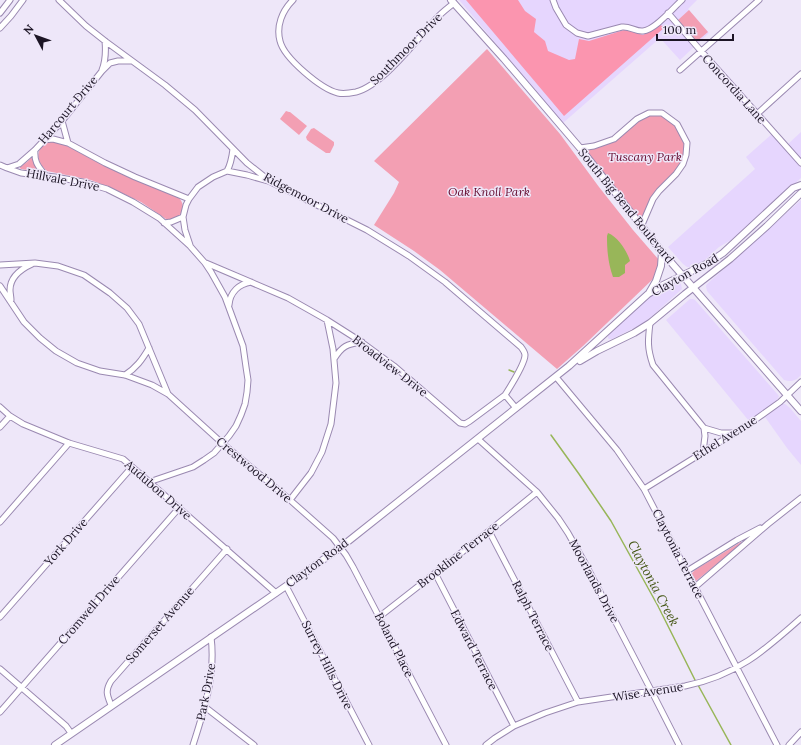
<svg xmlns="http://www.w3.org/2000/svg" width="801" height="745" viewBox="0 0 801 745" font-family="Lora,serif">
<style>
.built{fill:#e6d6fe}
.green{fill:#f39fb3}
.forest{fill:#fb95af}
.water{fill:#98b659}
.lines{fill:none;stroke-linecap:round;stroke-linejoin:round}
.stream{stroke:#98b659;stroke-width:1.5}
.minor-casing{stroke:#9a89b1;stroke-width:7}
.major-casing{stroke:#9a89b1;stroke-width:8}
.minor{stroke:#fff;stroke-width:5}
.major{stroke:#fff;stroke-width:6}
.labels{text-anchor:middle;stroke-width:3;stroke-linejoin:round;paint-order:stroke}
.street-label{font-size:12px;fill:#1c1525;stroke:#eee7f9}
.park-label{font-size:12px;font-style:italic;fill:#650a2e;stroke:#eee7f9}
.water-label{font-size:13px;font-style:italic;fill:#445614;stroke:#eee7f9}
</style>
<rect width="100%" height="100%" fill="#eee7f9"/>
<path class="built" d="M 459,0 L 697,0 L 688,9 L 709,33 L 680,60 L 660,38 L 563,123 Z
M 801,132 L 801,159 L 788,144 Z
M 772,134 L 801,167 L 801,178 L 738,235 L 731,240 L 719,247 L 704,261 L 696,266 L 691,267 L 687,267 L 683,264 L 668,247 L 755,169 L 746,157 Z
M 801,200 L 801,375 L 797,379 L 792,381 L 788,381 L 784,380 L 707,291 L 706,286 L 707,284 Z
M 676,282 L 679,282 L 681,284 L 682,289 L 651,317 L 642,324 L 612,339 L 609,339 L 608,338 L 608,335 L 610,333 L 646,300 L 655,293 Z
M 690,299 L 693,299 L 695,300 L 779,396 L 777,400 L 757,416 L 749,421 L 666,320 Z
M 782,404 L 785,404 L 790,408 L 801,421 L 801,465 L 787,448 L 765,417 Z"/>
<path class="green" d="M 689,10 L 708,32 L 696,42 L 678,20 Z
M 487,49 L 560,134 L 599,187 L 633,230 L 659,260 C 659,267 657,274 653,279 L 583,346 L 557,369 L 440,270 L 414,251 L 374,225 L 394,193 L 399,182 L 374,161 Z
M 286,111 L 289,112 L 290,112 L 307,126 L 299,135 L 280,119 Z
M 649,113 L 662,113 L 677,124 L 687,143 L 683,164 L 659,191 L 641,227 L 580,148 L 611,139 Z
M 314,128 L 334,142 L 334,145 L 330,153 L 326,153 L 307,140 L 306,137 L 311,129 Z
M 50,141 L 64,144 L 93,160 L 129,177 L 177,196 C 189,205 181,223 166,219 L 141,202 L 111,188 L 91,180 L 47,171 C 35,161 35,148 50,141 Z
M 32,157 L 33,157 L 37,170 L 34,171 L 21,169 L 20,168 L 20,167 L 27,162 Z
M 741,542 L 741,544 L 696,581 L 692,574 L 692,573 L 695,570 Z"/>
<path class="forest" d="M 466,0 L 518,0 L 525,11 L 536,19 L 534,32 L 545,41 L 548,51 L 569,60 L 575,59 L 579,39 L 589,41 L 624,30 L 630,31 L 643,35 L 660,25 L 665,27 L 564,116 Z"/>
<path class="water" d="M 608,233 C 618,237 627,251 630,261 L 625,265 L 625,273 L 619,277 L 613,277 C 608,263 607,250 607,236 Z"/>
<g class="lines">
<path class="stream" d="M 509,370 L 514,372
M 551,435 L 579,474 L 611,521 L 658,606 L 696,682
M 698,685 L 731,745"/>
<g class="minor-casing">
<path id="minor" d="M 59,0 L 86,26 L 105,41 L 165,85 L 195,110 L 247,163 L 271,182 L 367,230 L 409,256 L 445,282 L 521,347 C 523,350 525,352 525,355 C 525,364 510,387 505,395
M 293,0 C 282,11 276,26 280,41 C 284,58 321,89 338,93 C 342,94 351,93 356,92 C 383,85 416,40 436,19 C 441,13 448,8 454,3
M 553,0 L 556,8 L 566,25 L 577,33 L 588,36 L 622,27 C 630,26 636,32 643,31 C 655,30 673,8 682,0
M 0,13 L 10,0
M 668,13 L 701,51 L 801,163
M 0,28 L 11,16 L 23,0
M 102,70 C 106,60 106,52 105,41
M 680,70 L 759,0
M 757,114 L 801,74
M 62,121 L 68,143
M 43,140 L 53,139 L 68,143 L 105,163 L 135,177 L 189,199
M 580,148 L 594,146 L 614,139 L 637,119 L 649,113 L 662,113 L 677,124 L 687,143 L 686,155 L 683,164 L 676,174 L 659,191 L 653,199 L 641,227
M 35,150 C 34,162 38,166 45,175
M 0,165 L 7,168 L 21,173 L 55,177 L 83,182 L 107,189 L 133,202 L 159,218 L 190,246 L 205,263 L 211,272 L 225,297 L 243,346 L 246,367 L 248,380 L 247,392 L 245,404 L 241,415 L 236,426 L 229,436 L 214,453 L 204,460 L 193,467 L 149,482
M 7,168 L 19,164 L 35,150 L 62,121 L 102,71 L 110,63 L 118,61 L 131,61
M 227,171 C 231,164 232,157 233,149
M 164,223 L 171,222 L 183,217
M 190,245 L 185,230 L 183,217 L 186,205 L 189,199 L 198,187 L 213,177 L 227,171 L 247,175 L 268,181
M 206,263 L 288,298 L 327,320 L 360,341 L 394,366 L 460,423 L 465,424 L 470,421 L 505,395 L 516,408
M 0,265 L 35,263 L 58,266 L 84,275 L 110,293 L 127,308 L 139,324 L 168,394
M 0,286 L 24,322 L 40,338 L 56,351 L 77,363 L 100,371 L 125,375 L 152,385 L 168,394 L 222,443 L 290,500 L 333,538 L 346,555 L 353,567 L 446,745
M 11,300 C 11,297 10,293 10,290 C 10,277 21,269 32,264
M 229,305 C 230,292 239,284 251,282
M 650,323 C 648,340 647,348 653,365 L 704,428 L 705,436 L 703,452
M 334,359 C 342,346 347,344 362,342
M 125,375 C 136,368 142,360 149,348
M 556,377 L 617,450 L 644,489 L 777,745
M 0,407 L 10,416 L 23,424 L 69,443 L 123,459 L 276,593
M 0,427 L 10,416
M 704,428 L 721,433 L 732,433
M 478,439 L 537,492 L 558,518 L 568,533 L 586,565 L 652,692 L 679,745
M 644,489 L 752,422 L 780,402 L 801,382
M 290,500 L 311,473 L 322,452 L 331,424 L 336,383 L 333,349 L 327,320
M 0,522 L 69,443
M 489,531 L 578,702
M 687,571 L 737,540 L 760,528
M 435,573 L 514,726
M 286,586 L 369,745
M 695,587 L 768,524 L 801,498
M 0,617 L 132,467
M 379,617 L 489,531 L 537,492
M 0,669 L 66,726 L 71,733
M 111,705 C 107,695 105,691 111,681 L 227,549
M 205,707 L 254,745
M 0,712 L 179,508
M 193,745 C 204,711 216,674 211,637
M 486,745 L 495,738 L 514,726 L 545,713 L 578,702 L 685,686 C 736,676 764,651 801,618
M 789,745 L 801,732"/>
</g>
<g class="major-casing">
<path id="major" d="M 451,0 L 504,59 L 580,148 L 662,252 L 801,411
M 649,293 L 656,281 L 661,266 L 662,252
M 580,361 L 597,351 L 634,333 L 650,323 L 685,294 L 730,259 L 767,226 L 801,193
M 55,745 L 286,586 L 341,547 L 569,366 L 648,294 L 661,286 L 708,263 L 723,253 L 793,188 L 801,185"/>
</g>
<use href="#minor" class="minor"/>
<use href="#major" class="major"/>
</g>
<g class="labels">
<g class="street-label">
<text transform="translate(406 49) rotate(-45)" y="4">Southmoor Drive</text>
<text transform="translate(734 89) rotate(48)" y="4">Concordia Lane</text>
<text transform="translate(68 110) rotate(-50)" y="4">Harcourt Drive</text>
<text transform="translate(63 180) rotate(11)" y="4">Hillvale Drive</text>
<text transform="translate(306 198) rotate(28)" y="4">Ridgemoor Drive</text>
<text transform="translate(626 206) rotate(51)" y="4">South Big Bend Boulevard</text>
<text transform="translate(685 275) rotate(-29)" y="4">Clayton Road</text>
<text transform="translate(390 366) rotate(38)" y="4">Broadview Drive</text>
<text transform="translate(725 438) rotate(-32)" y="4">Ethel Avenue</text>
<text transform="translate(254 470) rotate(40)" y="4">Crestwood Drive</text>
<text transform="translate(158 490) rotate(41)" y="4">Audubon Drive</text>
<text transform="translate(66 542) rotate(-49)" y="4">York Drive</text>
<text transform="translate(678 554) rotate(63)" y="4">Claytonia Terrace</text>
<text transform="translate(458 555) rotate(-38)" y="4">Brookline Terrace</text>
<text transform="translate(317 563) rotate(-36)" y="4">Clayton Road</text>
<text transform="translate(594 581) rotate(62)" y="4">Moorlands Drive</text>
<text transform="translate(89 610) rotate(-49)" y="4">Cromwell Drive</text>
<text transform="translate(533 616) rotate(63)" y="4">Ralph Terrace</text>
<text transform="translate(160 625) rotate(-49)" y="4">Somerset Avenue</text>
<text transform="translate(394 645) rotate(63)" y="4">Boland Place</text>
<text transform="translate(474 650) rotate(63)" y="4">Edward Terrace</text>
<text transform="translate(327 665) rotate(63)" y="4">Surrey Hills Drive</text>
<text transform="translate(206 692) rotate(-79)" y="4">Park Drive</text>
<text transform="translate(648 692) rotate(-9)" y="4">Wise Avenue</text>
</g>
<g class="park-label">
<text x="645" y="161">Tuscany Park</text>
<text x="489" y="196">Oak Knoll Park</text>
</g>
<g class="water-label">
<text transform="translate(654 583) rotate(62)" y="5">Claytonia Creek</text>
</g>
</g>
<g transform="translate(36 36) rotate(311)" stroke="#eee7f9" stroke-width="3" paint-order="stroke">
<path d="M0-3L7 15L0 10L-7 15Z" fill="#1c1525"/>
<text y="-6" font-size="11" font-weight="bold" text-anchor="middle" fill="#1c1525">N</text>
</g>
<path d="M657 34v6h76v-6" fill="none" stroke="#1c1525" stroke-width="2"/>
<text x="663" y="34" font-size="12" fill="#1c1525" stroke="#eee7f9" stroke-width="3" paint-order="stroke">100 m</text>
</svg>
